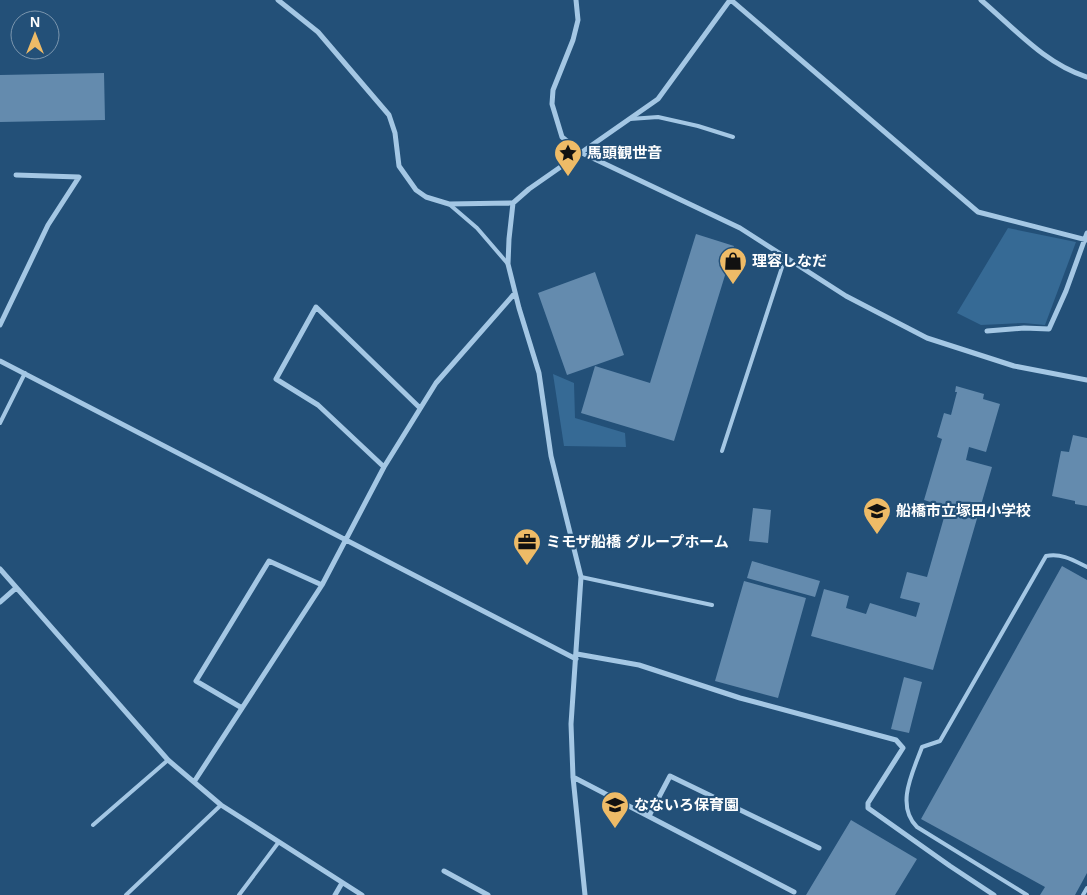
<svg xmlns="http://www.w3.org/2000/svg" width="1087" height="895" viewBox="0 0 1087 895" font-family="Helvetica,'Noto Sans JP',sans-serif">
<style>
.green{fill:#366a95}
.building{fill:#648bae}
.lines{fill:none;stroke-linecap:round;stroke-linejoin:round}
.service{stroke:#a4c7e4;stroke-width:4}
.minor{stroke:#a4c7e4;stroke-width:5}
.labels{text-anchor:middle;stroke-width:4.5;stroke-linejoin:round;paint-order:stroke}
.poi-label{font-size:15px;font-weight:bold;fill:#fff;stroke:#235078;text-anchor:start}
</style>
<rect width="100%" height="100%" fill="#235078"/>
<path class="green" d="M 1008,228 L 1076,242 L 1045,325 L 1024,323 L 981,325 L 957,313 Z
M 553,374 L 574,383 L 575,418 L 625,433 L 626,447 L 564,446 Z"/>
<path class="building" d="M 104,73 L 105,120 L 0,122 L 0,75 Z
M 696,234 L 734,246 L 674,441 L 581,413 L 595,366 L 650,383 Z
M 595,272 L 624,355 L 567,375 L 538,293 Z
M 956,386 L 984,394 L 983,399 L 1000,404 L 986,452 L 969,447 L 966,460 L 992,467 L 933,670 L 811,636 L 824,589 L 849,596 L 846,608 L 866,614 L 870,603 L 916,617 L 920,603 L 900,598 L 907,572 L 927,577 L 947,507 L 924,500 L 942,439 L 937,437 L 944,413 L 951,415 L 957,392 L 955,392 Z
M 1073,435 L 1087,438 L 1087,506 L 1075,504 L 1075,501 L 1052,496 L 1061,451 L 1069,452 Z
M 753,508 L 771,510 L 768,543 L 749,541 Z
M 752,561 L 820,581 L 815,597 L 747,578 Z
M 1062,566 L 1087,580 L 1087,873 L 1075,895 L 1040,895 L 1045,887 L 921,819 Z
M 744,581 L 806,598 L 778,698 L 715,681 Z
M 904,677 L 922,682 L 909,733 L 891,729 Z
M 851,820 L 917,859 L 895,895 L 806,895 Z"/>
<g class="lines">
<path class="service" d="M 630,119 L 658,117 L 698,126 L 733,137
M 449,204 L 477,228 L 508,264
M 0,423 L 25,373
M 722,451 L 785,258
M 581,577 L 712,605
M 93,825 L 168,760
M 126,895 L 221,805
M 239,895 L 278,843
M 1027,895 L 917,827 C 895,805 913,772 922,747 L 940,741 L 1046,556 C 1062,553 1073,560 1087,567
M 1083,895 L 1087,888"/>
<path class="minor" d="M 278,0 L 318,32 L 389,115 L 395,133 L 399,166 L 416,190 L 426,197 L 449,204 L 513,203
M 576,0 L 578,20 L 573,40 L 553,90 L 552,104 L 562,137 L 582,153 L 740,228 L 846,296 L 927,338 L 1014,366 L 1087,380
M 731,0 L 978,212 L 1087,240
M 981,0 C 1014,28 1045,64 1087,77
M 0,325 L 48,225 L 79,177 L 16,175
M 987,331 L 1024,328 L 1049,329 L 1066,291 L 1087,233
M 0,361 L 576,659
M 384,467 L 318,405 L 276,379 L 316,307 L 420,408
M 0,569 L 168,760 L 221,805 L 362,895
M 0,602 L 16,588
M 577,654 L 639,665 L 740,698 L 896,740 L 903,748 L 868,803 L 868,808 L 950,866 L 994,895
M 242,708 L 196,681 L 269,561 L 322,585
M 573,777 L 794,892
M 194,782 L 322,585 L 384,467 L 436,383 L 515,293
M 649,816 L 670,776 L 819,848
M 444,871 L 488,895
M 335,895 L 342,883
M 585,895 L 573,777 L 571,724 L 581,577 L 551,456 L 539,373 L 519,308 L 508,264 L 509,239 L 513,203 L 529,189 L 658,99 L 730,0"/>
</g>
<defs>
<g id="sight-pin" transform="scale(1.4375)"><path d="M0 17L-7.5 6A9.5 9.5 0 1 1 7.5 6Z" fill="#eebb67" stroke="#235078"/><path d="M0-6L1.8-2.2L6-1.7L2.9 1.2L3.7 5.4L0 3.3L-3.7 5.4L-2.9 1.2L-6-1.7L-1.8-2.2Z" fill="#111"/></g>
<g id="shop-pin" transform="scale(1.4375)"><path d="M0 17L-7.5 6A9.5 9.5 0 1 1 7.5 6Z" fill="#eebb67" stroke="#235078"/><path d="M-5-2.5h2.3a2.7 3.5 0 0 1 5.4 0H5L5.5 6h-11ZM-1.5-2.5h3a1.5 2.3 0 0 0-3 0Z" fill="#111"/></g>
<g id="school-pin" transform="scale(1.4375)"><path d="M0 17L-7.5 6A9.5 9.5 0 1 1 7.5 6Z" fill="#eebb67" stroke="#235078"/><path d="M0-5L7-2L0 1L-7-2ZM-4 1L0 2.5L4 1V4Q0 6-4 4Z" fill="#111"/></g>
<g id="office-pin" transform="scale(1.4375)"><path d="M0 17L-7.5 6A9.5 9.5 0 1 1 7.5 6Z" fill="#eebb67" stroke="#235078"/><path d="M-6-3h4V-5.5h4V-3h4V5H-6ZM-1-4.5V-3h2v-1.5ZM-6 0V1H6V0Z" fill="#111"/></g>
</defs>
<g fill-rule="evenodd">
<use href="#sight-pin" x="568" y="153"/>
<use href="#shop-pin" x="733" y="261"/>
<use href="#school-pin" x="877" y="511"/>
<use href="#office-pin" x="527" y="542"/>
<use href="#school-pin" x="615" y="805"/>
</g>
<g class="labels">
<g class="poi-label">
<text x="587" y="158">馬頭観世音</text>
<text x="752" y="266">理容しなだ</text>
<text x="896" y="516">船橋市立塚田小学校</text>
<text x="546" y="547">ミモザ船橋 グループホーム</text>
<text x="634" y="810">なないろ保育園</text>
</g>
</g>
<g transform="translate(35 35)"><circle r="24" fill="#235078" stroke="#7b96ae"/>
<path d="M0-4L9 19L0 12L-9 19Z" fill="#eebb67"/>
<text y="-8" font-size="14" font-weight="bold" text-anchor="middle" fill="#ffffff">N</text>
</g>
</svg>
